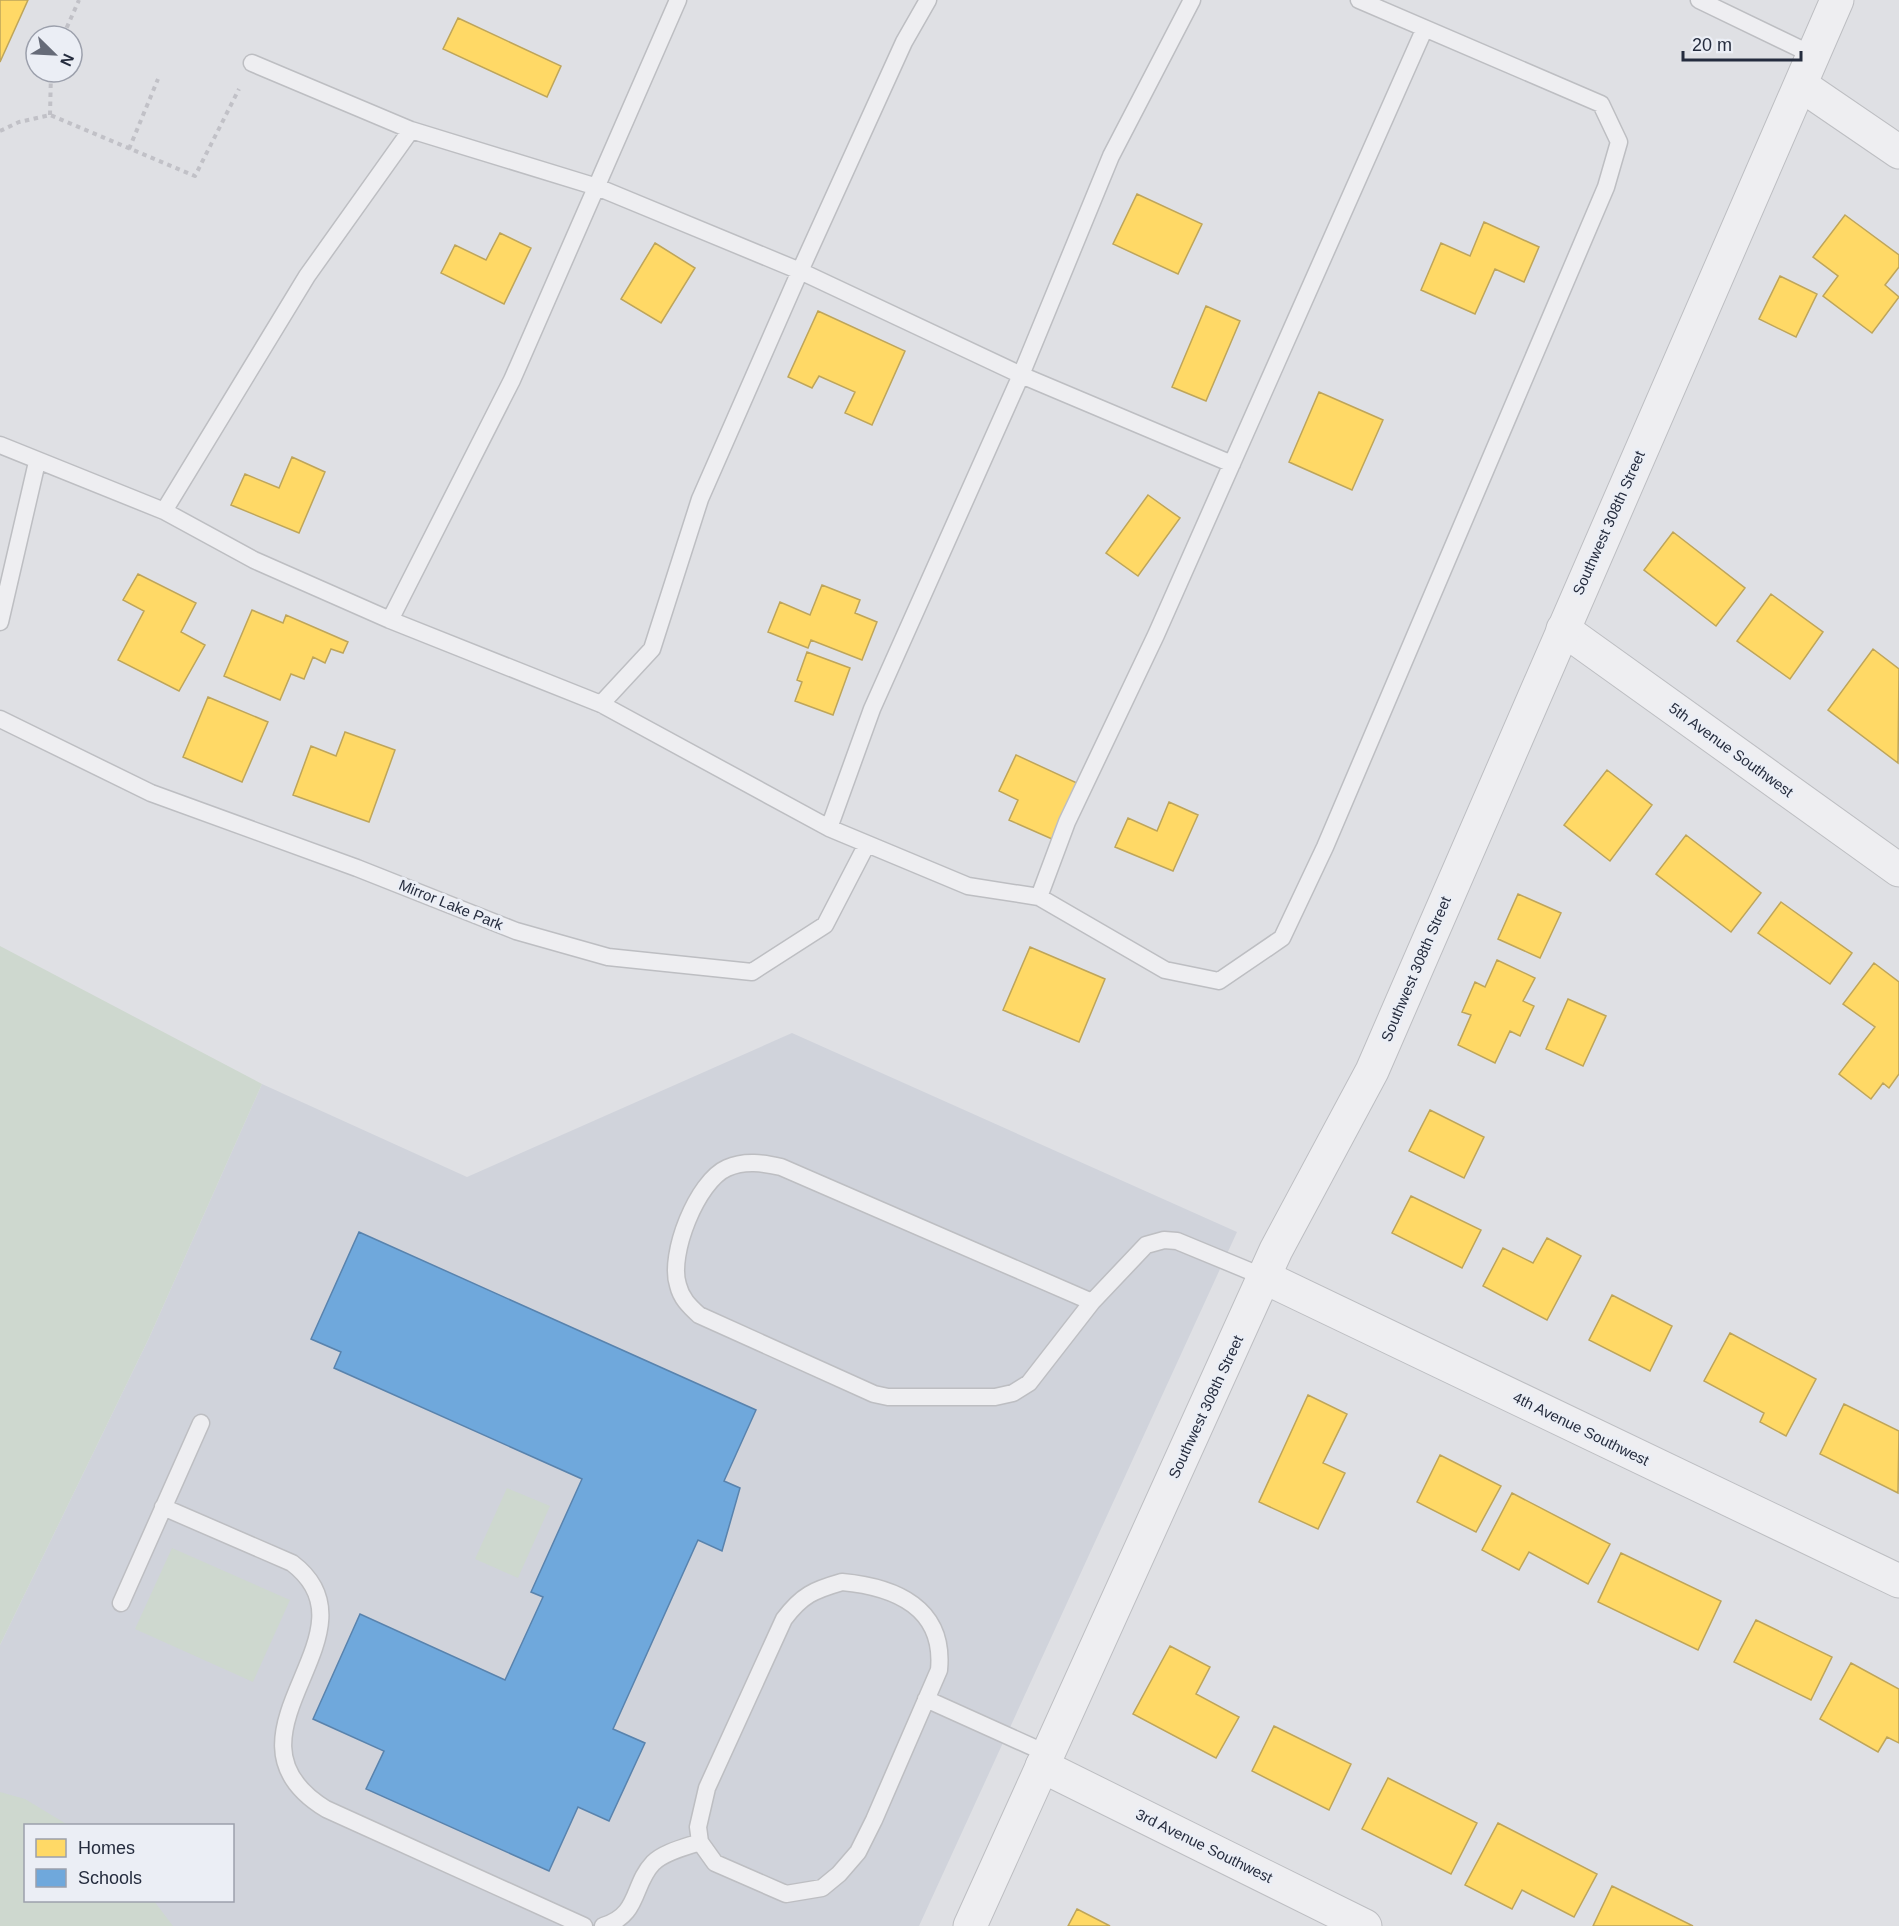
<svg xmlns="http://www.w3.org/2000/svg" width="1899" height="1926" viewBox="0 0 1899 1926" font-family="Helvetica,sans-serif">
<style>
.built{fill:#d0d3db;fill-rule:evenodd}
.green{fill:#ced8cf}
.homes{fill:#ffd966;stroke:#bea55a;stroke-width:1.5}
.schools{fill:#6fa8dc;stroke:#5983ad;stroke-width:1.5}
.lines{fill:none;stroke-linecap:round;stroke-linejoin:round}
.service-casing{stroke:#bdbec2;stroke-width:19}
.minor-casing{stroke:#bdbec2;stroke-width:35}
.tertiary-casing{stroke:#bdbec2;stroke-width:35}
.path{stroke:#c1c1c7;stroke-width:4;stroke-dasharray:4.5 4.5;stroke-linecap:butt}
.service{stroke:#eeeef1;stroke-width:16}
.minor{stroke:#eeeef1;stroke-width:33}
.tertiary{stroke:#eeeef1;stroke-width:33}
.labels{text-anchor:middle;stroke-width:6;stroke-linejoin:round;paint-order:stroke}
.street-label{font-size:15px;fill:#252c3e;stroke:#ebeef5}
</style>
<rect width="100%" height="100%" fill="#dfe0e4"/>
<path class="built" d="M 792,1033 L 1237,1232 L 919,1926 L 0,1926 L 0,1645 L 149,1338 L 262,1084 L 467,1177 ZM 26,1826 L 232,1826 L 232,1900 L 26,1900 Z"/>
<path class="green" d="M 0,946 L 262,1084 L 149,1338 L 0,1645 Z
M 507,1488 L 550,1506 L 518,1578 L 475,1559 Z
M 172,1548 L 290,1600 L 253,1682 L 135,1629 Z
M 0,1792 L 25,1799 L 68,1825 L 26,1826 L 26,1900 L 154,1901 L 173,1926 L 0,1926 Z"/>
<path class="homes" d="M 0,0 L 28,0 L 0,62 Z
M 458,18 L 561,66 L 547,97 L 443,49 Z
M 1137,194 L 1202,224 L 1178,274 L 1113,244 Z
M 1845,215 L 1899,255 L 1899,267 L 1885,285 L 1899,297 L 1872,333 L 1823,296 L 1838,276 L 1813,257 Z
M 1484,222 L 1539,247 L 1524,282 L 1495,269 L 1475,314 L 1421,290 L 1441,243 L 1470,256 Z
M 500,233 L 531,248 L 504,304 L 441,273 L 455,245 L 486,260 Z
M 655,243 L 695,268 L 661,323 L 621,299 Z
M 1780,276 L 1817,294 L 1796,337 L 1759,319 Z
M 1206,306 L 1240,321 L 1206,401 L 1172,387 Z
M 818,311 L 905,351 L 872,425 L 845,413 L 855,392 L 819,376 L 812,388 L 788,377 Z
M 1319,392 L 1383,420 L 1352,490 L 1289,462 Z
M 292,457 L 325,472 L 299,533 L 231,505 L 245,474 L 279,488 Z
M 1148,495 L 1180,518 L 1138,576 L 1106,553 Z
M 1673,532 L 1745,588 L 1716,626 L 1644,570 Z
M 138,574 L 196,603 L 181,632 L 205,645 L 179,691 L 118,660 L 144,611 L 123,600 Z
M 822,585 L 860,600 L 855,613 L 877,622 L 862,660 L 811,640 L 808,648 L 768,632 L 780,602 L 810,615 Z
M 1771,594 L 1823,632 L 1790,679 L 1737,641 Z
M 252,610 L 283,623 L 286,615 L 348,642 L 343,653 L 331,649 L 325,663 L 313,657 L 304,679 L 291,674 L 280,700 L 224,676 Z
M 1873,649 L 1899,669 L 1898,763 L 1828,710 Z
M 807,652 L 850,668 L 833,715 L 795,701 L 802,682 L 797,680 Z
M 208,697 L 268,722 L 242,782 L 183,757 Z
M 345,732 L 395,750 L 369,822 L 293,795 L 311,746 L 336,756 Z
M 1016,755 L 1077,783 L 1052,839 L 1009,820 L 1018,800 L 999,791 Z
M 1607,770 L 1652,805 L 1610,861 L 1564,825 Z
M 1169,802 L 1198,815 L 1173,871 L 1115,847 L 1128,818 L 1157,831 Z
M 1686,835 L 1761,893 L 1731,932 L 1656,874 Z
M 1518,894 L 1561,913 L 1540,958 L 1498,939 Z
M 1781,902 L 1852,953 L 1830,984 L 1758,933 Z
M 1030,947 L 1105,979 L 1079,1042 L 1003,1010 Z
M 1497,960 L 1535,978 L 1523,1001 L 1534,1006 L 1520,1036 L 1510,1031 L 1495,1063 L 1458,1045 L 1471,1015 L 1462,1012 L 1475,982 L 1485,987 Z
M 1874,963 L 1899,982 L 1899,1074 L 1889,1088 L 1883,1083 L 1871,1099 L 1839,1074 L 1875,1027 L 1843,1004 Z
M 1568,999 L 1606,1016 L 1583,1066 L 1546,1049 Z
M 1430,1110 L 1484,1137 L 1464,1178 L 1409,1151 Z
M 1411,1196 L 1481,1230 L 1462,1268 L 1392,1233 Z
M 1547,1238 L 1581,1256 L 1547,1320 L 1483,1286 L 1503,1248 L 1533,1263 Z
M 1612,1295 L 1672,1326 L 1650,1371 L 1589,1340 Z
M 1730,1333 L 1816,1379 L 1786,1436 L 1760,1422 L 1764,1413 L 1704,1381 Z
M 1308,1395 L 1347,1414 L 1323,1463 L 1345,1473 L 1318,1529 L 1259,1502 Z
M 1844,1404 L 1899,1431 L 1898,1493 L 1820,1454 Z
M 1440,1455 L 1501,1486 L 1476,1532 L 1417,1502 Z
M 1512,1493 L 1610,1544 L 1588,1584 L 1529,1552 L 1519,1570 L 1482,1550 Z
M 1621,1553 L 1721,1601 L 1698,1650 L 1598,1602 Z
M 1756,1620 L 1832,1657 L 1811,1700 L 1734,1662 Z
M 1170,1646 L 1210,1667 L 1196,1694 L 1239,1717 L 1216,1758 L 1133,1714 Z
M 1851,1663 L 1899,1689 L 1899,1743 L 1887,1737 L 1878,1752 L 1820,1719 Z
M 1274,1726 L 1351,1764 L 1329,1810 L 1252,1771 Z
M 1388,1778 L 1477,1823 L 1451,1874 L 1362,1829 Z
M 1498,1823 L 1597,1874 L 1574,1917 L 1522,1890 L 1512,1909 L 1465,1885 Z
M 1612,1886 L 1693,1926 L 1593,1926 Z
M 1077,1909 L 1110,1926 L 1068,1926 Z"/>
<path class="schools" d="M 359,1232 L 756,1410 L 724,1481 L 740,1488 L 722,1551 L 698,1540 L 613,1729 L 645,1743 L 609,1821 L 578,1807 L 549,1871 L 366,1789 L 384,1751 L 313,1719 L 360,1614 L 505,1680 L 543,1597 L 531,1592 L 582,1479 L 334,1368 L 341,1352 L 311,1339 Z"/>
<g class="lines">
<g class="service-casing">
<path id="service" d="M 1699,0 L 1813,55
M 252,63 L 411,130 L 597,187 L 800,271 L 1021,375 L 1232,464
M 0,445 L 164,511 L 254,560 L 390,620 L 601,704 L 829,828 L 968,886 L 1039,897 L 1165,970 L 1219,981 L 1282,938 L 1325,847 L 1606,187 L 1619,142 L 1601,104 L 1359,0
M 164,511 L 307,276 L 411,130
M 390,620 L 512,380 L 678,0
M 0,622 L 37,462
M 601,704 L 652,649 L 700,499 L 800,271 L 904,42 L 928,0
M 0,719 L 151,793 L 357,868 L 516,931 L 608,957 L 752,972 L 825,925 L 867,844
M 829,828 L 872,709 L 1021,375 L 1111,156 L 1192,0
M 1039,897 L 1067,822 L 1156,635 L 1424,30
M 1092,1302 L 781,1167 C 763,1163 745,1160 727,1168 C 697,1181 668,1255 678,1285 C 681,1298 689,1306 699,1315 L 874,1394 L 888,1397 L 995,1397 L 1013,1393 L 1029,1383 L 1092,1302 L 1146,1245 L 1164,1240 L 1177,1241 L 1264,1277
M 163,1507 L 292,1563 C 386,1634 206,1736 326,1809 L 584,1926
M 842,1582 C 896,1587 945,1608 939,1670 L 874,1820 L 858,1852 L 839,1874 L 822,1888 L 786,1894 L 715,1863 L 700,1842 L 698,1827 L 707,1788 L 784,1619 C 802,1595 814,1590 842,1582 Z
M 121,1603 L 201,1423
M 926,1699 L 1048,1754
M 603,1926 C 640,1915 632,1885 653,1863 C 664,1852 686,1847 700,1842"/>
</g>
<g class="minor-casing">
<path id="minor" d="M 1801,85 L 1899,152
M 1563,629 L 1899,870
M 1264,1277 L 1899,1581
M 1042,1766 L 1365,1926"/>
</g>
<g class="tertiary-casing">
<path id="tertiary" d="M 970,1926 L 1276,1250 L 1372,1071 L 1837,0"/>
</g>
<path class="path" d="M 63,36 L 79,0
M 50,115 L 51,72
M 0,131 L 19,122 L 50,115 L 195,176 L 239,89
M 129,149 L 158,79"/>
<use href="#service" class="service"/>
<use href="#minor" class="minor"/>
<use href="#tertiary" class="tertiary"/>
</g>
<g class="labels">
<g class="street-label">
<text transform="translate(1609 523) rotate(-66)" y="5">Southwest 308th Street</text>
<text transform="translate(1731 750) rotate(36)" y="5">5th Avenue Southwest</text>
<text transform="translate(451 905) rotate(22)" y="5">Mirror Lake Park</text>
<text transform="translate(1416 969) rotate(-67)" y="5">Southwest 308th Street</text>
<text transform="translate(1206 1407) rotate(-65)" y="5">Southwest 308th Street</text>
<text transform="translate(1581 1429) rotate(26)" y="5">4th Avenue Southwest</text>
<text transform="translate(1204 1846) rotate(26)" y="5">3rd Avenue Southwest</text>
</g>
</g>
<rect x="24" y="1824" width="210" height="78" fill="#ebeef5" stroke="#9ca0ac" stroke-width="1.5"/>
<rect x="36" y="1839" width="30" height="18" fill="#ffd966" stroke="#9ca0ac" stroke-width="1.5"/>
<text x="78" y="1854" font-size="18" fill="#252c3e">Homes</text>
<rect x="36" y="1869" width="30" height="18" fill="#6fa8dc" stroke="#9ca0ac" stroke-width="1.5"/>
<text x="78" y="1884" font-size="18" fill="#252c3e">Schools</text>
<g transform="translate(54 54) rotate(114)"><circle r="28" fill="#ebeef5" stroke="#9ca0ac" stroke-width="1.5"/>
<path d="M0-4.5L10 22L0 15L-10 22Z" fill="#666b78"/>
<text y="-9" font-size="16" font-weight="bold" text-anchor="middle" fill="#252c3e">N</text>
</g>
<path d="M1683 51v9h118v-9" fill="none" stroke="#252c3e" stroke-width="3"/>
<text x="1692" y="51" font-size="18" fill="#252c3e" stroke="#ebeef5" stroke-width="4.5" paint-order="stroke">20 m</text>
</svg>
